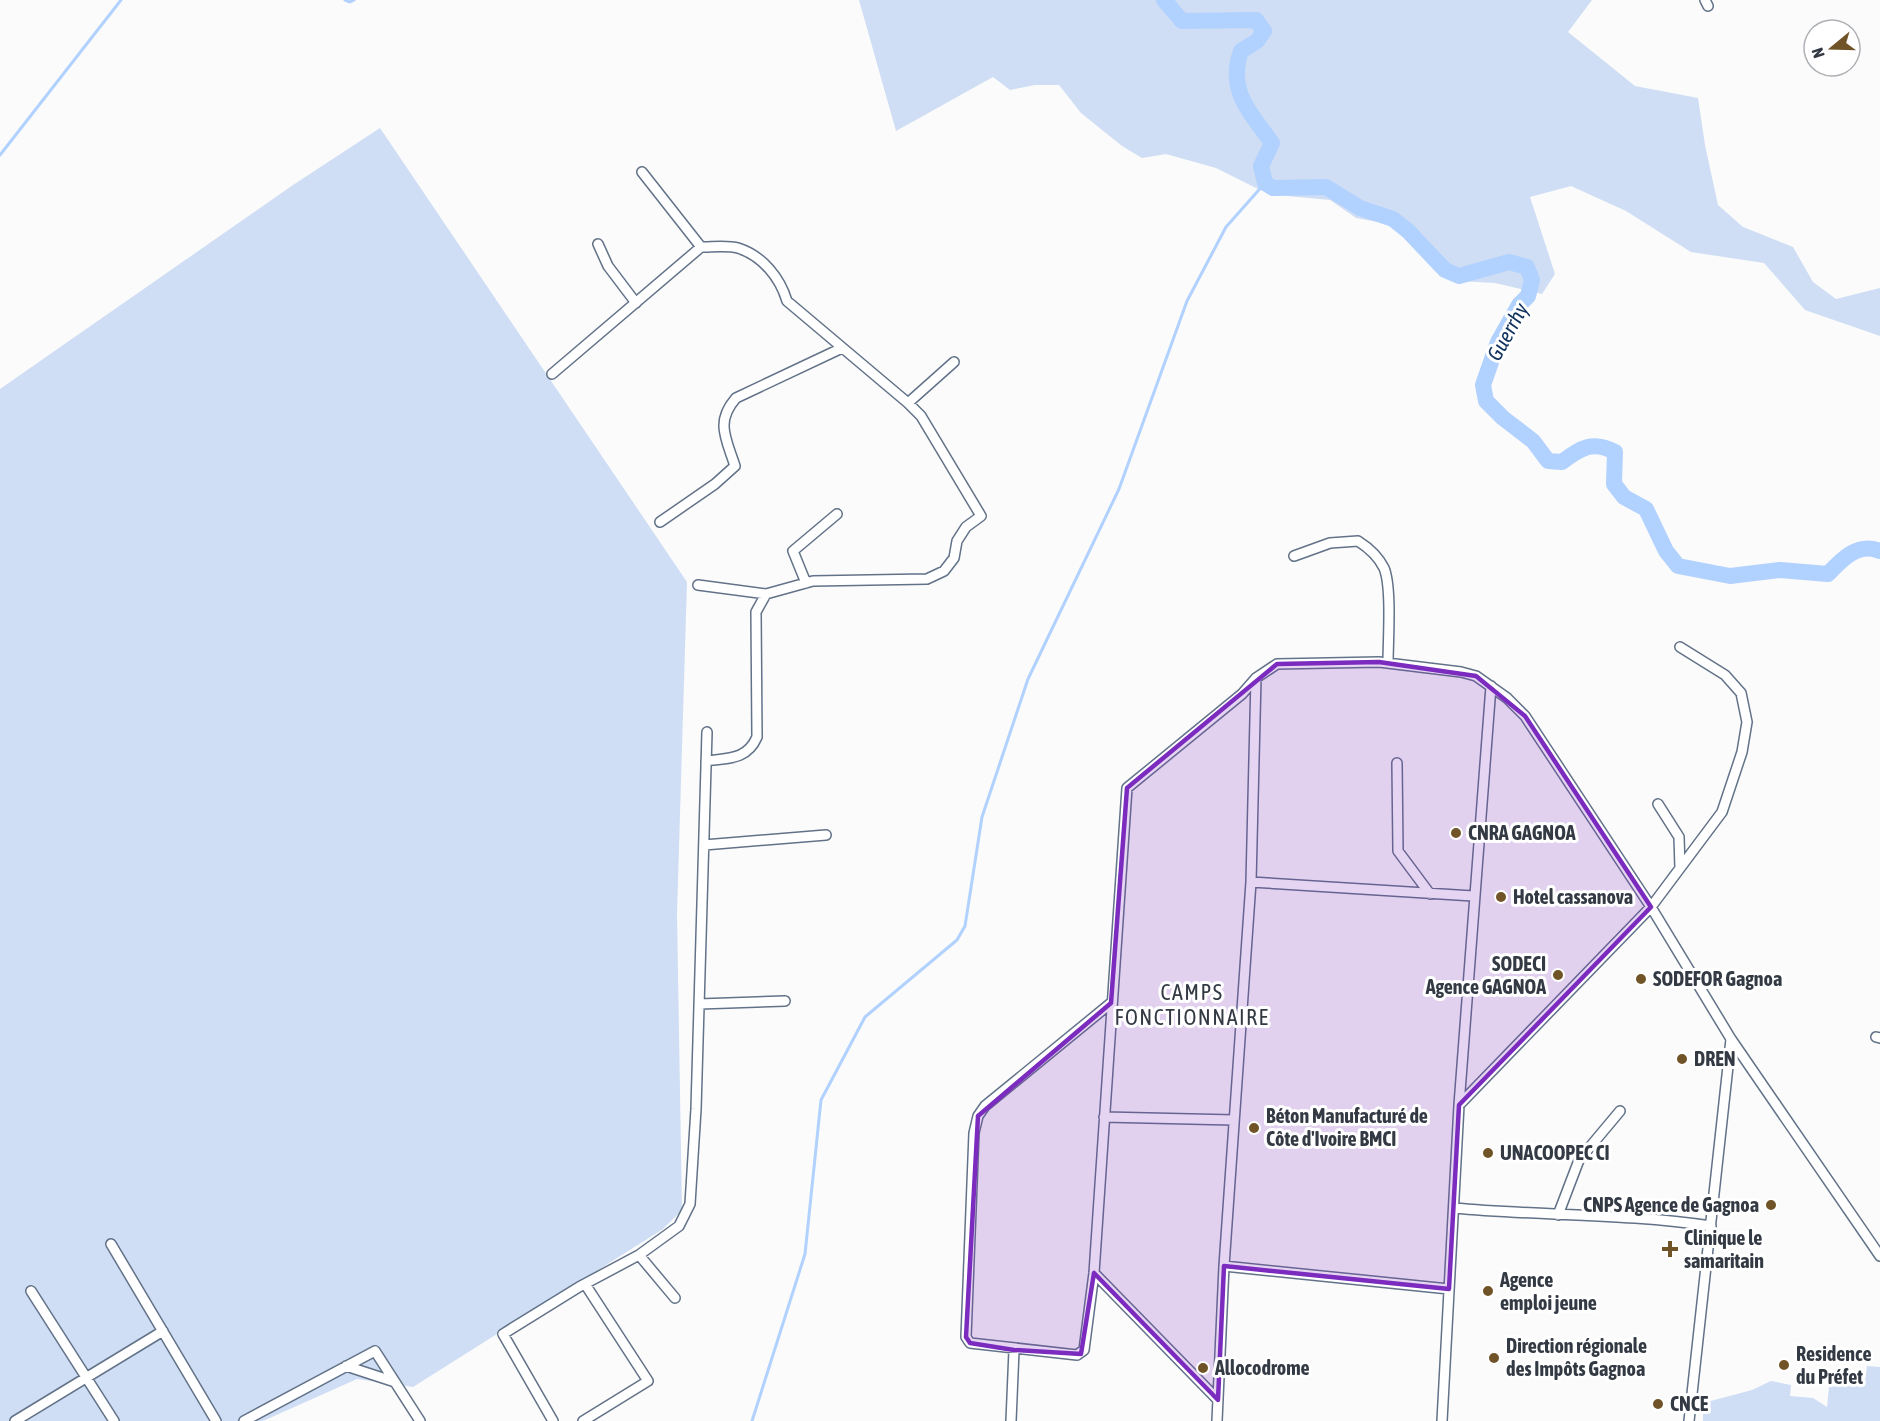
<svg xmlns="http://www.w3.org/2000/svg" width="1880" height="1421" viewBox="0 0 1880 1421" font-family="'Asap Condensed',sans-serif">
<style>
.green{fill:#cfdef4}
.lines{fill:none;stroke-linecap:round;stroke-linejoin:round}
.stream{stroke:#b1d1fe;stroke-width:3}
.river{stroke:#b1d1fe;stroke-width:16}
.street-casing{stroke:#627288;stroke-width:12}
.street{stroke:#fff;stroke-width:9}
.marked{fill:#7b2cbf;fill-opacity:0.2;stroke:#7b2cbf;stroke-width:4.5;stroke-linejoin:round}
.poi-dot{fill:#705326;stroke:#fff;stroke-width:2}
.labels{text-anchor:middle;stroke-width:6;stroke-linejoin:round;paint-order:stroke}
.poi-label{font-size:20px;font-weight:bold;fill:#333a44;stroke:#fff;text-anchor:start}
.water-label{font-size:21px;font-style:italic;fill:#103360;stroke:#fff}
.quarter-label{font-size:22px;letter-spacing:1.5px;fill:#333a44;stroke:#fff}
</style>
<rect width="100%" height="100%" fill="#fbfbfb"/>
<path class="green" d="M 859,0 L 1592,0 L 1568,32 L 1635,86 L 1698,98 L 1705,145 L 1718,205 L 1743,227 L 1793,247 L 1813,282 L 1836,299 L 1880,288 L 1880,336 L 1805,310 L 1764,263 L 1691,252 L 1626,211 L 1571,186 L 1530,197 L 1555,274 L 1542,294 L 1495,283 L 1459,281 L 1441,276 L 1402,231 L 1389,224 L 1356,218 L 1330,200 L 1277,195 L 1260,190 L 1216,168 L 1166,154 L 1142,158 L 1122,146 L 1081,113 L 1059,85 L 1035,85 L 1010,90 L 993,77 L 896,131 Z
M 380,128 L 687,582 L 677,914 L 682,1210 L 663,1229 L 413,1387 L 357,1379 L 263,1421 L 0,1421 L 0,389 L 293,185 Z
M 1867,1366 L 1880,1367 L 1880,1421 L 1703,1421 L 1703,1403 L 1752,1390 L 1771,1381 L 1791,1385 L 1790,1396 L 1813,1398 L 1827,1407 L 1829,1387 L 1865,1382 Z"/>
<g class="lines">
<path class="stream" d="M 345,0 L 350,2 L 354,0
M 0,155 L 121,0
M 752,1421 L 805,1254 L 821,1100 L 865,1017 L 957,940 L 965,926 L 982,817 L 1028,679 L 1119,489 L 1187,301 L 1226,227 L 1265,183"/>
<path class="river" d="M 1164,0 L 1182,21 L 1256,20 L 1264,31 L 1257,41 L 1241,51 C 1227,91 1250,112 1272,143 L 1261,166 L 1265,183 L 1273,188 L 1326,187 L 1360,208 L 1393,219 L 1408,231 L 1445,270 L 1459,276 L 1509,262 L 1527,267 L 1532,280 L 1528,296 L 1519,305 L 1498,342 L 1483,385 L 1486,401 L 1503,418 L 1533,441 L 1548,461 L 1562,462 C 1580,448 1593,440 1615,452 L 1614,484 L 1624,497 L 1646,509 L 1666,551 L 1678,566 L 1730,576 L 1780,570 L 1828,574 C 1842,559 1858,542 1880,551"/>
<g class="street-casing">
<path id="street" d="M 1705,0 L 1708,6
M 642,172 L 701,247
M 598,244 L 608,266 L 636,303
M 552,374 L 701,247 C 712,247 728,245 738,248 C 763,256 780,278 787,301 L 908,403 L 954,362
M 660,522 L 715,484 L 735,466 C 726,438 715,422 736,398 L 842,348
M 1294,556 L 1330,543 L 1358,541 C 1369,548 1378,556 1384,568 C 1392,587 1388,641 1388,663
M 806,583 L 793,551 L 837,514
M 698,585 L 766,594 L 813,581 L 927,579 L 944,571 L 954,558 L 957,541 L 966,527 L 981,516 L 921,416 L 908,403
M 706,761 C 728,758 747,760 757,737 L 756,612 L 766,594
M 1397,763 L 1398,851 L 1430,894
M 1658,804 L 1679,837 L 1680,868
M 704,845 L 826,835
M 1251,882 L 1473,896
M 1111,1003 L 985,1106 L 978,1116 L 974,1133 L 966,1337 L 970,1343 L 1077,1355 L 1084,1350 L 1094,1273 L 1127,788 L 1242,694 L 1256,678 L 1277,664 L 1379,662 L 1461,672 L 1476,676 L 1507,698 L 1525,716 L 1651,907 L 1731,1039 L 1880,1256
M 699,1004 L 785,1001
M 1876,1037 L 1880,1038
M 1459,1105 L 1651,907 L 1722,812 L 1742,752 L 1747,722 L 1741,693 L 1725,675 L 1680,647
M 1104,1117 L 1234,1120
M 1454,1208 C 1539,1216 1626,1213 1711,1226
M 1558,1215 L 1579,1160 L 1620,1111
M 111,1244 L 216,1421
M 639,1255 L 675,1298
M 1224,1266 L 1449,1289
M 1094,1273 L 1218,1400
M 31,1291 L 114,1421
M 346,1366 L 395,1382
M 15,1421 L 163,1331
M 244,1421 L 375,1351 L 420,1421
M 553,1421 L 503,1334 L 579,1287 L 639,1255 L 679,1226 L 690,1204 L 696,1109 L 707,732
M 583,1421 L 648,1381 L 585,1284
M 1011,1421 L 1014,1350
M 1217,1421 L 1224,1266 L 1251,882 L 1256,678
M 1442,1421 L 1459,1105 L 1491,686
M 1689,1421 L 1731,1039"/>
</g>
<use href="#street" class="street"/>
</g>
<path class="marked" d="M 1379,662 L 1476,676 L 1525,716 L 1651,907 L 1459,1105 L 1449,1289 L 1224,1266 L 1218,1400 L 1094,1273 L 1081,1354 L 1014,1350 L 970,1343 L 966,1337 L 978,1116 L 1111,1003 L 1127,788 L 1277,664 Z"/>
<g class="poi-dot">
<circle cx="1456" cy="833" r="6"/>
<circle cx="1501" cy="897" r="6"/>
<circle cx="1558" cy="975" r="6"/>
<circle cx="1641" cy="979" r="6"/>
<circle cx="1682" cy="1059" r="6"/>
<circle cx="1254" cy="1128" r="6"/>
<circle cx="1488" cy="1153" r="6"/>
<circle cx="1771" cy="1205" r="6"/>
<path d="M1667 1240h6v6h6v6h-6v6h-6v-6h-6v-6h6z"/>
<circle cx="1488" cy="1291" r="6"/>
<circle cx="1494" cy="1358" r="6"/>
<circle cx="1784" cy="1365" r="6"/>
<circle cx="1203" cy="1368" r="6"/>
<circle cx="1658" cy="1404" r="6"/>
</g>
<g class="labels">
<g class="poi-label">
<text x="1468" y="840">CNRA GAGNOA</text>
<text x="1513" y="904">Hotel cassanova</text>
<text x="1546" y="971" text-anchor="end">SODECI<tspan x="1546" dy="23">Agence GAGNOA</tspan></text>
<text x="1653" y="986">SODEFOR Gagnoa</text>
<text x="1694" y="1066">DREN</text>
<text x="1266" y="1123">Béton Manufacturé de<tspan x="1266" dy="23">Côte d'Ivoire BMCI</tspan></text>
<text x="1500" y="1160">UNACOOPEC CI</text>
<text x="1759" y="1212" text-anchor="end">CNPS Agence de Gagnoa</text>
<text x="1684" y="1245">Clinique le<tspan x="1684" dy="23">samaritain</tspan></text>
<text x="1500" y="1287">Agence<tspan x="1500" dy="23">emploi jeune</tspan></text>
<text x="1506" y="1353">Direction régionale<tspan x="1506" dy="23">des Impôts Gagnoa</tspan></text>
<text x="1796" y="1361">Residence<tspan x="1796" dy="23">du Préfet</tspan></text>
<text x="1215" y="1375">Allocodrome</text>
<text x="1670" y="1411">CNCE</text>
</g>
<g class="water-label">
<text transform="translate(1508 332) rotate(-61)" y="7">Guerrhy</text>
</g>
<g class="quarter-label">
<text x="1192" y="1000">CAMPS<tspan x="1192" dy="25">FONCTIONNAIRE</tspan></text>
</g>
</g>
<g transform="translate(1832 48) rotate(251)"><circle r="28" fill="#ffffff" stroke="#adb0b4" stroke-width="1.5"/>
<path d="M0-4.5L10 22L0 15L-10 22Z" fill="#705326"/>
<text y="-9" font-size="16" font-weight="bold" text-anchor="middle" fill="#333a44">N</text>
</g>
</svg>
